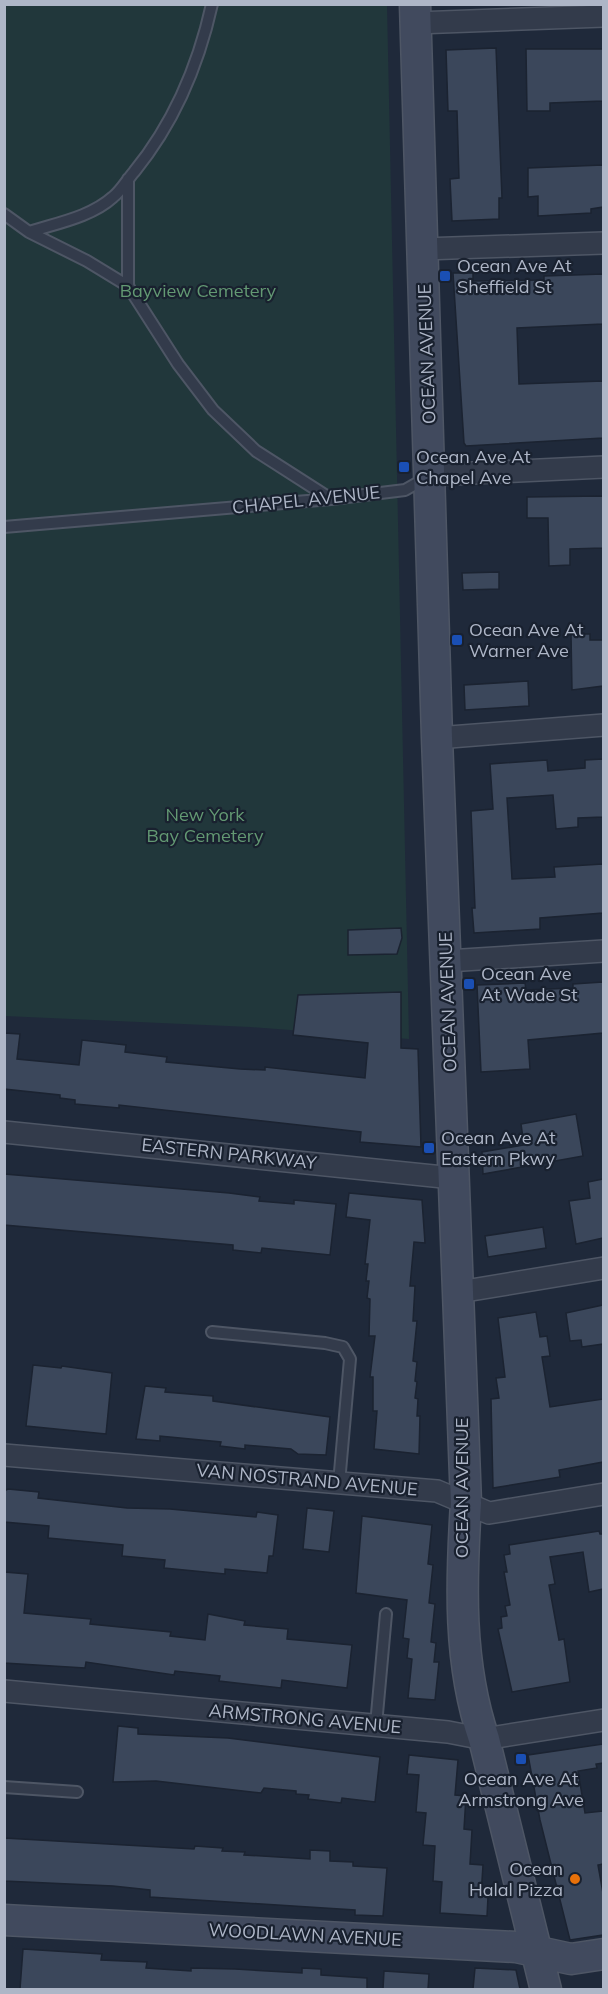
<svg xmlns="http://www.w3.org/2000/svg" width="608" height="1994" viewBox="0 0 608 1994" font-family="Mulish,sans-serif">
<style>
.green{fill:#21373b}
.building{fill:#3b475b;stroke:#1b2331;stroke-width:1.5}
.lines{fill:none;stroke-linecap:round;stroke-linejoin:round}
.lane-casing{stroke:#4e5665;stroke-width:14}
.street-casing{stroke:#4e5665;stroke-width:24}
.secondary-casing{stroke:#4e5665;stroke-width:33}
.lane{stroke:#333b4b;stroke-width:10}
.street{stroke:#333b4b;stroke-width:21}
.secondary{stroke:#414a5e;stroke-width:30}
.transit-dot{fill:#1a4fb4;stroke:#19212f;stroke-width:2}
.food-dot{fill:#e8710a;stroke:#19212f;stroke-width:2}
.labels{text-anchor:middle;stroke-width:4.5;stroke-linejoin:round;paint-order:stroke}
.poi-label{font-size:18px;fill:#aeb6c7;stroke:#19212f;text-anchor:start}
.park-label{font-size:18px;fill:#639973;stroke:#19212f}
.street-label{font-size:18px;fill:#aeb6c7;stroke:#19212f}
</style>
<rect width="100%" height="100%" fill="#1f293a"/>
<path class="green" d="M 5,5 L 387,5 L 409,1039 L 250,1027 L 5,1016 L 5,533 L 296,503 L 5,525 Z"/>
<path class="building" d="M 496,48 L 502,198 L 499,198 L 499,219 L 452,221 L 450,179 L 459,178 L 457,111 L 448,111 L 446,50 Z
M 526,49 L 603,49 L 603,101 L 550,103 L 550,111 L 527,111 Z
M 603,165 L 603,207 L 591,209 L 591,213 L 538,216 L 538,196 L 528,197 L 528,168 Z
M 453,273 L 473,273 L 473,281 L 544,280 L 544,276 L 603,274 L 603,324 L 517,328 L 519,384 L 603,381 L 603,438 L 466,446 L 464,443 Z
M 603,496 L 603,548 L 570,549 L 570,565 L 549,566 L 548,518 L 527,518 L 527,497 Z
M 499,572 L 499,589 L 463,590 L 462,573 Z
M 571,634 L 590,634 L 590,640 L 603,640 L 603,686 L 572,690 Z
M 528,681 L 529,706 L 465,710 L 464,685 Z
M 603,759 L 603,817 L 578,818 L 578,827 L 556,829 L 553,795 L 507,798 L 512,879 L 555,877 L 554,867 L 603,864 L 603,913 L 540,918 L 540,929 L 474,933 L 472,908 L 475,908 L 471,811 L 493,809 L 490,764 L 547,760 L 548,771 L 585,768 L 585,760 Z
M 401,928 L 402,938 L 397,954 L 348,955 L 348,930 Z
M 603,982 L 603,1033 L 528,1040 L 530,1069 L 481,1072 L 477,985 L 525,983 L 526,990 L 573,988 L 573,984 Z
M 401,992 L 401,1048 L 418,1049 L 421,1147 L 360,1142 L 361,1132 L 119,1105 L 119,1108 L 75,1104 L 75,1100 L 60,1098 L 60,1095 L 4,1089 L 4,1033 L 20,1034 L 17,1059 L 79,1065 L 82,1040 L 126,1045 L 125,1052 L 167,1057 L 166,1062 L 240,1069 L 265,1070 L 265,1067 L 365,1078 L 368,1043 L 293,1035 L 298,995 Z
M 576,1114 L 583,1156 L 483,1174 L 482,1152 L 524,1145 L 521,1124 Z
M 4,1174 L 229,1193 L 260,1197 L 259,1201 L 294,1204 L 294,1200 L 336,1204 L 330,1255 L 262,1248 L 261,1253 L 233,1250 L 233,1245 L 4,1225 Z
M 603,1179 L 603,1238 L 576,1244 L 569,1201 L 590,1198 L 588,1182 Z
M 349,1193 L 422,1200 L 425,1243 L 414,1242 L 410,1286 L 415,1286 L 413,1321 L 417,1321 L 413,1361 L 417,1362 L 415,1381 L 417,1382 L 415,1398 L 418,1399 L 417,1416 L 420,1416 L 419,1454 L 374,1449 L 377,1411 L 373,1411 L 373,1377 L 370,1377 L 375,1336 L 369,1336 L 370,1299 L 367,1298 L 369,1281 L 366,1281 L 368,1264 L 365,1264 L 370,1220 L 346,1217 Z
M 543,1227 L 546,1248 L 488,1257 L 485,1236 Z
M 603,1305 L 603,1344 L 582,1347 L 581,1340 L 570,1341 L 566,1313 Z
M 536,1312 L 540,1337 L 547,1336 L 550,1356 L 542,1357 L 550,1407 L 603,1399 L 603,1462 L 559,1470 L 560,1477 L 493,1488 L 491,1399 L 499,1398 L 496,1378 L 505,1377 L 498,1318 Z
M 33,1365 L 61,1368 L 62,1366 L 112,1373 L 106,1434 L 26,1426 Z
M 145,1386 L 166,1388 L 165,1392 L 213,1396 L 213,1401 L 330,1417 L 326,1455 L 298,1454 L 291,1449 L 245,1445 L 245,1449 L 220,1446 L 221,1442 L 160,1436 L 160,1441 L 136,1439 Z
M 8,1489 L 39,1492 L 38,1498 L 127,1508 L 170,1509 L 256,1517 L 257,1512 L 278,1515 L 273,1556 L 269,1556 L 267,1573 L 225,1569 L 225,1574 L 164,1568 L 165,1560 L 122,1556 L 123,1545 L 48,1538 L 49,1526 L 4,1522 L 4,1491 Z
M 307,1508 L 334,1511 L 329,1552 L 303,1549 Z
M 362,1516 L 432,1525 L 428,1564 L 433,1565 L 429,1603 L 435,1604 L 431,1642 L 436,1643 L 434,1662 L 439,1662 L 435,1700 L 408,1698 L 412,1659 L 407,1658 L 409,1639 L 403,1638 L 407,1600 L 356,1593 Z
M 599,1531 L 600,1534 L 603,1534 L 603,1589 L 589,1592 L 583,1552 L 550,1557 L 555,1584 L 549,1585 L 559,1640 L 564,1639 L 570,1682 L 512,1692 L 498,1629 L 502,1628 L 501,1617 L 507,1616 L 505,1606 L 510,1605 L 504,1572 L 507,1572 L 504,1555 L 510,1554 L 509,1545 Z
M 4,1572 L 28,1574 L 24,1613 L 91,1619 L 90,1624 L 171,1632 L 170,1636 L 205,1640 L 208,1614 L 245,1621 L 244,1625 L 288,1629 L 287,1639 L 352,1645 L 347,1688 L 282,1680 L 281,1688 L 219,1681 L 220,1676 L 175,1671 L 174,1675 L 86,1662 L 85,1668 L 4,1663 Z
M 118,1726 L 138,1728 L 138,1734 L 228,1738 L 380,1757 L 375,1802 L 342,1798 L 341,1803 L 308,1799 L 309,1795 L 296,1794 L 296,1791 L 264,1788 L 261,1793 L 156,1781 L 113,1782 Z
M 603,1744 L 603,1763 L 596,1764 L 597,1768 L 578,1771 L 585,1813 L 603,1811 L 603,1864 L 598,1865 L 603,1893 L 603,1935 L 570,1940 L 540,1820 L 528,1755 Z
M 409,1755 L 458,1760 L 455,1795 L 466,1796 L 464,1829 L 472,1830 L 470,1864 L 483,1865 L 481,1896 L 488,1897 L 487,1916 L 440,1913 L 442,1882 L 433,1881 L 435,1846 L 423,1845 L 426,1813 L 416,1812 L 419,1775 L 407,1774 Z
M 4,1838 L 194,1849 L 195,1846 L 223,1848 L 222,1851 L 245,1852 L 244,1855 L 310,1859 L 310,1850 L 330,1851 L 330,1861 L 353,1862 L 353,1866 L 387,1868 L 383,1916 L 355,1915 L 355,1910 L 150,1897 L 150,1890 L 113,1886 L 4,1881 Z
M 23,1949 L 102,1954 L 101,1960 L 147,1962 L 146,1968 L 191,1971 L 191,1968 L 235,1969 L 302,1973 L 302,1968 L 321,1969 L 321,1975 L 367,1978 L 367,1989 L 20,1989 Z
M 475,1968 L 516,1970 L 520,1989 L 473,1989 Z
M 384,1971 L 429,1974 L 428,1989 L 383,1989 Z"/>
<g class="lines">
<g class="lane-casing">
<path id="lane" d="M 4,214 L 29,232 L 87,261 L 128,286 L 178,364 L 213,410 L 256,451 L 331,499
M 29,232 C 57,223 91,217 113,197 C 121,191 127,180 134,172 C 174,123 198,67 212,4
M 128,286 L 128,179
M 4,527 L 331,499 L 405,490 L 426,478
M 212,1332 L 325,1343 L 343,1347 L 350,1359 L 339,1483
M 376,1725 L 386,1614
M 4,1787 L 77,1792"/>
</g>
<g class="street-casing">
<path id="street" d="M 416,23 L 604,16
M 423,249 L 604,243
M 431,475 L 604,467
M 437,738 L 604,725
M 447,961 L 604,951
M 4,1132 L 453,1178
M 459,1292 L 604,1268
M 4,1455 L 437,1491 L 489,1513 L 604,1494
M 4,1691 L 448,1732 L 484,1739 L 604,1720"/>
</g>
<g class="secondary-casing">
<path id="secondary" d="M 415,4 L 437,738 L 466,1503 C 461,1582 458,1663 484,1739 L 546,1990
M 4,1920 L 516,1947 L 571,1959 L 604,1954"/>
</g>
<use href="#lane" class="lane"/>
<use href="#street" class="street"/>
<use href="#secondary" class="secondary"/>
</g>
<g class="transit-dot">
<rect x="439" y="270" width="12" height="12" rx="3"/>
<rect x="398" y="461" width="12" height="12" rx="3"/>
<rect x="451" y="634" width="12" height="12" rx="3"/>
<rect x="463" y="978" width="12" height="12" rx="3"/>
<rect x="423" y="1142" width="12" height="12" rx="3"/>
<rect x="515" y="1753" width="12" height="12" rx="3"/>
</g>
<circle class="food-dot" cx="575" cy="1879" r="6"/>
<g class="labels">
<g class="poi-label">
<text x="457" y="272">Ocean Ave At<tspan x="457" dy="21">Sheffield St</tspan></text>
<text x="416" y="463">Ocean Ave At<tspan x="416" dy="21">Chapel Ave</tspan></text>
<text x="469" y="636">Ocean Ave At<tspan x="469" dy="21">Warner Ave</tspan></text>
<text x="481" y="980">Ocean Ave<tspan x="481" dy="21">At Wade St</tspan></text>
<text x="441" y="1144">Ocean Ave At<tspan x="441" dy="21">Eastern Pkwy</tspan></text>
<text x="521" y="1785" text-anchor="middle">Ocean Ave At<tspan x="521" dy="21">Armstrong Ave</tspan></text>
<text x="563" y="1875" text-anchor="end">Ocean<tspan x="563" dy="21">Halal Pizza</tspan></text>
</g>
<g class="park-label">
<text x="198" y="297">Bayview Cemetery</text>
<text x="205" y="821">New York<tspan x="205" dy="21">Bay Cemetery</tspan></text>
</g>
<g class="street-label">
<text transform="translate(427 354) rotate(-92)" y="6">OCEAN AVENUE</text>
<text transform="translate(306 500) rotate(-6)" y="6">CHAPEL AVENUE</text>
<text transform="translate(448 1002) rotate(-92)" y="6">OCEAN AVENUE</text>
<text transform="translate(229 1154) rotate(6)" y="6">EASTERN PARKWAY</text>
<text transform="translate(307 1480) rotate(5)" y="6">VAN NOSTRAND AVENUE</text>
<text transform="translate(462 1488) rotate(-90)" y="6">OCEAN AVENUE</text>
<text transform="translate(305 1719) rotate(5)" y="6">ARMSTRONG AVENUE</text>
<text transform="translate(305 1935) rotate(3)" y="6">WOODLAWN AVENUE</text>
</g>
</g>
<rect width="608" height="1994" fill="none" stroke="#aeb6c7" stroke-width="12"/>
</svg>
